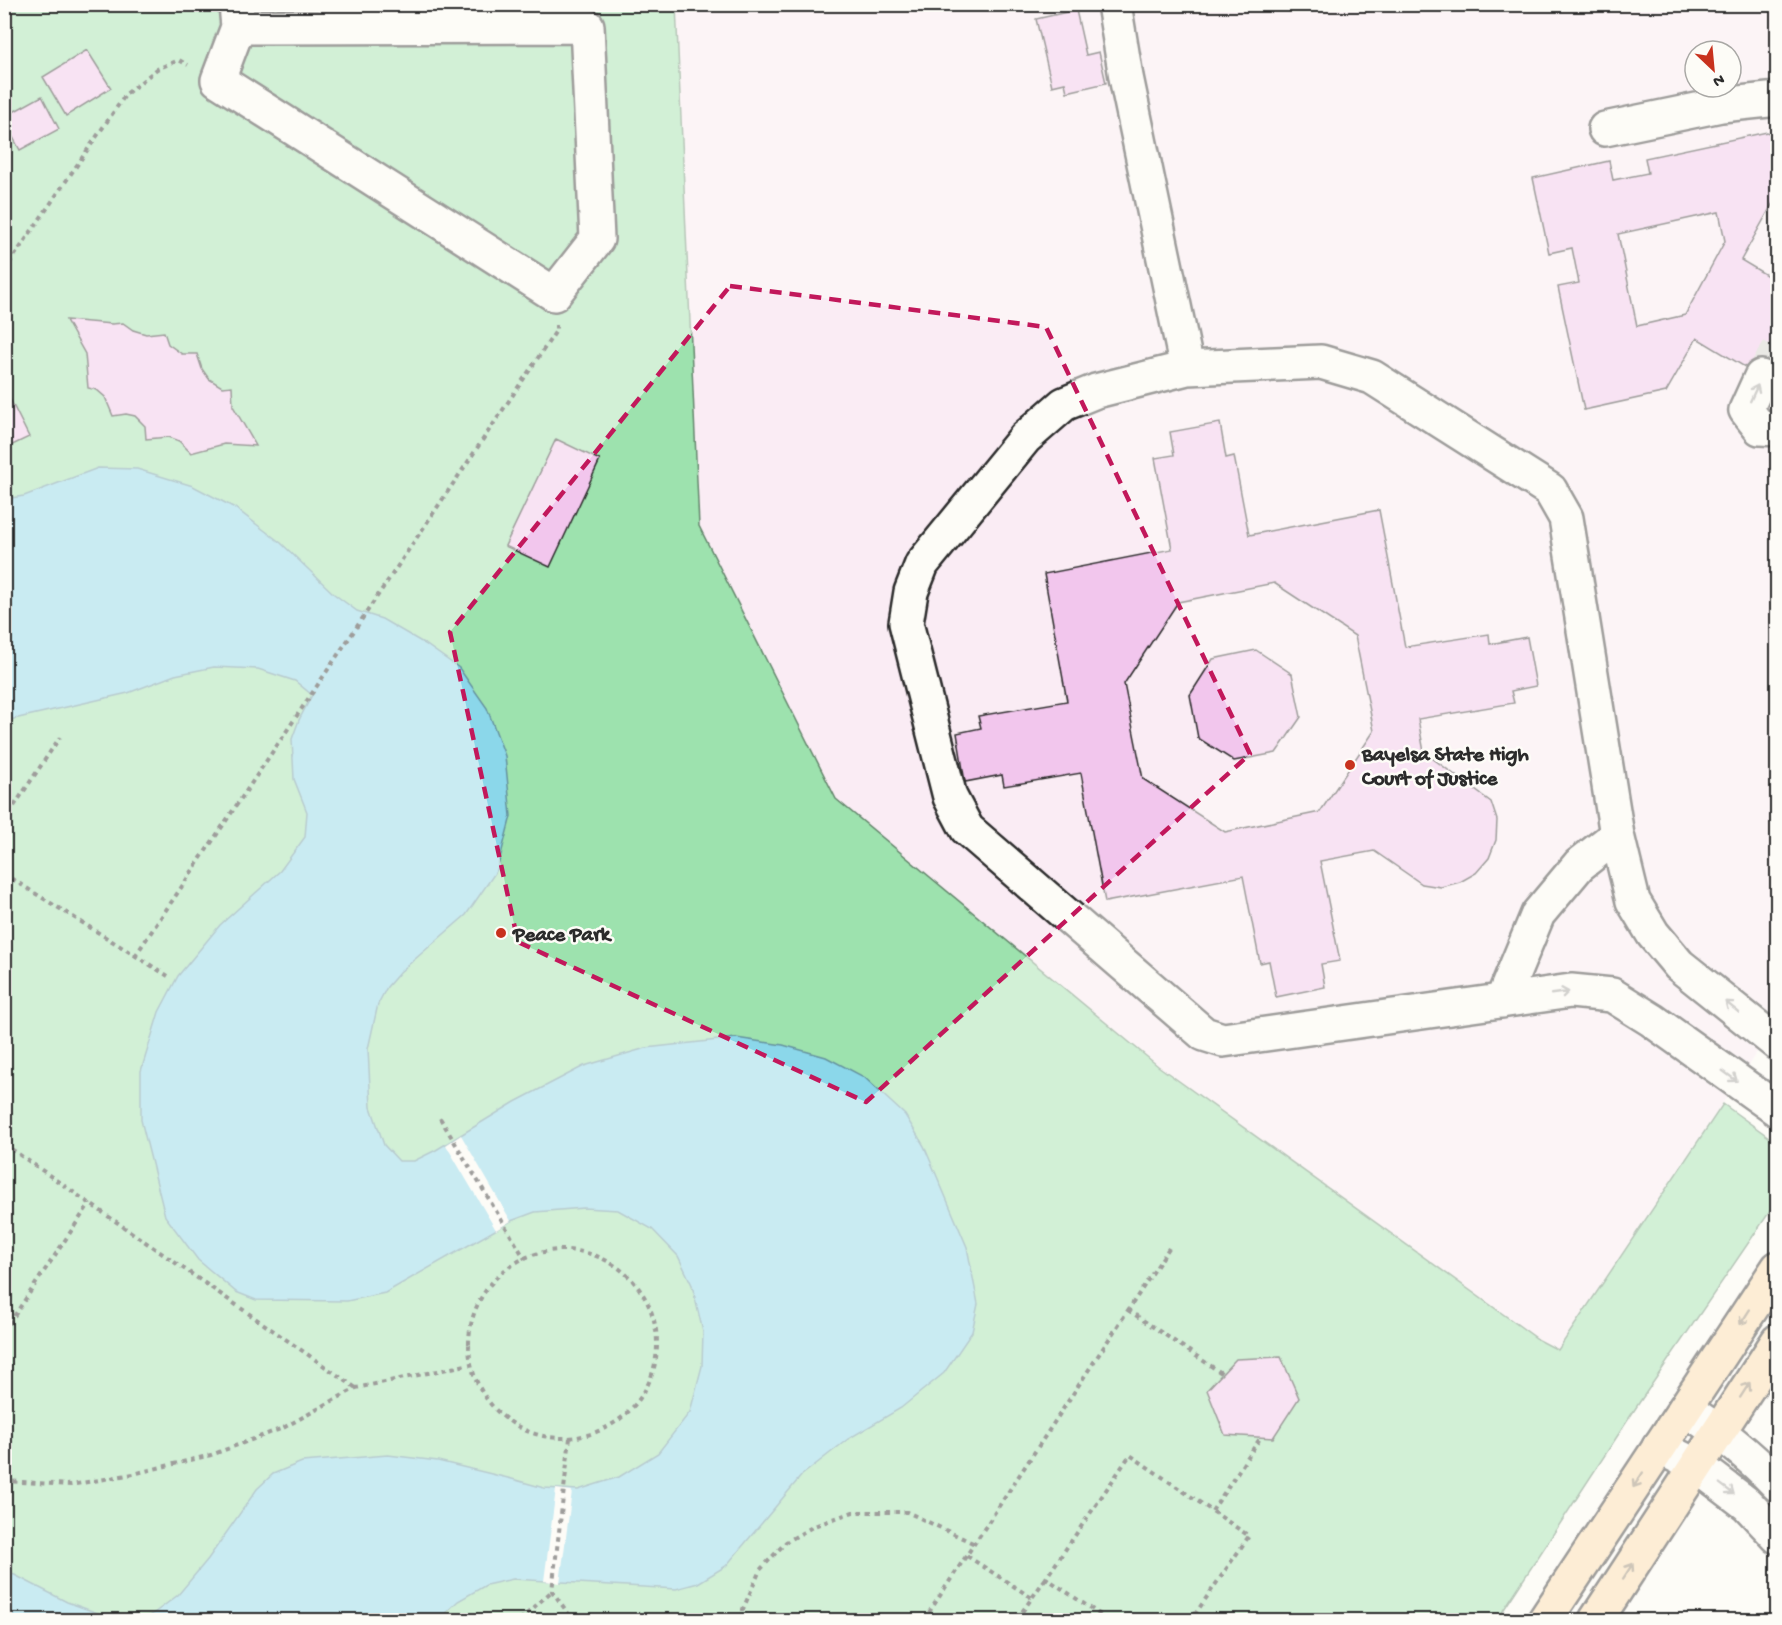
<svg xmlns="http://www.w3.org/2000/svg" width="1782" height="1625" viewBox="0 0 1782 1625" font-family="'Gochi Hand',sans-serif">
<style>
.built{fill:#faecf4;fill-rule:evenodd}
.green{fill:#9de2ae;stroke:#64866c;stroke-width:1.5}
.water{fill:#8bd7ea;stroke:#65929e;stroke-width:1.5}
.pier{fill:#fdfcf7}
.building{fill:#f2c6ed;stroke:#2b2b2b;stroke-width:1.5;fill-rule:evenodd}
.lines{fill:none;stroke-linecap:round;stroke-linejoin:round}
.minor-tunnel{stroke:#d3d2ce;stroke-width:33;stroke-dasharray:33 16;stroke-linecap:butt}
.minor-casing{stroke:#2b2b2b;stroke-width:38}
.major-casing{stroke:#2b2b2b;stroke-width:38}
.path{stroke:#2b2b2b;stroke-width:4;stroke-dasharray:4.5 4.5;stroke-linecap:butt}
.minor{stroke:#fdfcf7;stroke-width:33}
.major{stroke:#fcdcac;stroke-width:33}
.oneway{stroke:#9e9e9b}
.oneway2{stroke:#94846c}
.marked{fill:none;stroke:#c2185b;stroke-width:4.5;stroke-dasharray:12 8;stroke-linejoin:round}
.poi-dot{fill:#c8321e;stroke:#fdfcf7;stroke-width:2}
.labels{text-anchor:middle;stroke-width:5;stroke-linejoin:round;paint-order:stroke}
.poi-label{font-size:21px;font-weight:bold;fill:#2b2b2b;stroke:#fdfcf7;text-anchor:start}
</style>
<rect width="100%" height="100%" fill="#fdfcf7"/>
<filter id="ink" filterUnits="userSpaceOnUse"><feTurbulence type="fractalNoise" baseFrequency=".0167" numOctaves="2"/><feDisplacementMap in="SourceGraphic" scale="12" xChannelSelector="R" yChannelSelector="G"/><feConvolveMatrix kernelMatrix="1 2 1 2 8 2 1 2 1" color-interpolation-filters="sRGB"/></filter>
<g filter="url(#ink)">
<path class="built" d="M 676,5 L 1777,5 L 1777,1022 L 1558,1350 L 1539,1340 L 1158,1066 L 836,799 L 699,526 ZM 1695,51 L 1731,51 L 1731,87 L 1695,87 Z"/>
<path class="green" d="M 5,5 L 676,5 L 699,526 L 836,799 L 1158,1066 L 1539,1340 L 1558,1350 L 1723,1104 L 1777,1143 L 1777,1201 L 1639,1403 L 1497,1620 L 5,1620 Z"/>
<path class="water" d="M 98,468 L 137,469 L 193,486 L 235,508 L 281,543 L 334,594 L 357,611 L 382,619 L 425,644 L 459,668 L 487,708 L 505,756 L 511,816 L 497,870 L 466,915 L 400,972 L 387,987 L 378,1004 L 368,1049 L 371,1107 L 384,1145 L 399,1161 L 414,1161 L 436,1150 L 515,1102 L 584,1066 L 646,1048 L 736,1038 L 783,1045 L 826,1057 L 864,1077 L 905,1115 L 924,1146 L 967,1247 L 978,1304 L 972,1332 L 944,1373 L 901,1408 L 848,1439 L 802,1475 L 726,1566 L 698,1583 L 676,1589 L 513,1579 L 486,1585 L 458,1601 L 438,1620 L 130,1620 L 150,1616 L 178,1595 L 208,1559 L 257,1489 L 273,1474 L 302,1462 L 388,1455 L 438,1461 L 512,1479 L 544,1488 L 578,1490 L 619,1477 L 658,1453 L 690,1412 L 702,1366 L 703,1332 L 692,1285 L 678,1256 L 652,1229 L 618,1210 L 584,1208 L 535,1212 L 511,1221 L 385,1293 L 347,1301 L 256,1300 L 236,1292 L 198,1260 L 165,1216 L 141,1120 L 141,1071 L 159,1012 L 178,976 L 220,925 L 280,871 L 305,837 L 307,812 L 294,779 L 292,739 L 299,720 L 312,695 L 295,681 L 258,669 L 214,667 L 175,675 L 128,693 L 5,721 L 4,499 L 24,496 Z
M 5,1570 L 67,1602 L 117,1620 L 5,1620 Z"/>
<path class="pier" d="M 461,1135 L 511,1221 L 496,1230 L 446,1145 Z
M 556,1489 L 572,1491 L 560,1583 L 544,1581 Z"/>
<path class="building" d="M 291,4 L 354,4 L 354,10 L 291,13 Z
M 1076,10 L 1086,55 L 1099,52 L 1106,83 L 1067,92 L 1065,83 L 1052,86 L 1036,19 Z
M 87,50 L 111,88 L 66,116 L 43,77 Z
M 42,96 L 59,129 L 20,150 L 4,121 L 4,117 Z
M 1767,132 L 1778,138 L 1778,194 L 1741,260 L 1778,282 L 1778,387 L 1697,338 L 1666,392 L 1584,410 L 1558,287 L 1579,283 L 1572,248 L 1549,253 L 1533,178 L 1609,161 L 1613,180 L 1648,173 L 1645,158 ZM 1719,212 L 1725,241 L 1685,315 L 1637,326 L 1618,234 Z
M 66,320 L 112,324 L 123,323 L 133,330 L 146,334 L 164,332 L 168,344 L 182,354 L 197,354 L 202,369 L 209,379 L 222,387 L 232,386 L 233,406 L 256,446 L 224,444 L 191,453 L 179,441 L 169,437 L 146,439 L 145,426 L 135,416 L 126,414 L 113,416 L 105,397 L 97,390 L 88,388 L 85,354 Z
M 8,395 L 29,437 L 4,449 L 4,397 Z
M 1220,423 L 1226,458 L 1234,456 L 1249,535 L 1379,510 L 1405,647 L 1489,634 L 1490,644 L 1527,637 L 1536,686 L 1511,691 L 1514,703 L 1418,719 L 1424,752 L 1491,802 L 1497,820 L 1496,840 L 1489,858 L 1476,873 L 1460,882 L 1441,887 L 1422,884 L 1374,851 L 1320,861 L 1340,961 L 1321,964 L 1325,987 L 1276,997 L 1269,961 L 1260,963 L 1243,876 L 1105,902 L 1081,773 L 1004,786 L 1002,775 L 965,782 L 957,733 L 981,728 L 978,716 L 1067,701 L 1044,574 L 1172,549 L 1155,458 L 1174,455 L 1170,432 ZM 1274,583 L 1355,636 L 1374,731 L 1320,812 L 1225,832 L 1143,779 L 1124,684 L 1178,602 Z
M 556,439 L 600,460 L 550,567 L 505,546 Z
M 1256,650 L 1292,674 L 1301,717 L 1276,753 L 1234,761 L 1198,738 L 1190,695 L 1213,659 Z
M 1281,1357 L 1299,1398 L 1273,1438 L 1225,1435 L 1207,1390 L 1236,1359 Z"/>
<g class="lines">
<path class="minor-tunnel" d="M 1761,377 L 1778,350"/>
<g class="minor-casing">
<path id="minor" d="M 236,4 L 238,27 L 218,80 L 554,294 L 597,239 L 587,26 L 238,27
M 1114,4 L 1126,77 L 1187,368
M 1605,129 L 1721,105 L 1778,99
M 1761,377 L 1746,410 L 1760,428 L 1778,429
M 1502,1001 L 1538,914 L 1579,865 L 1617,835
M 1778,1044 L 1679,965 L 1653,934 L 1633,901 L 1617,835 L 1566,518 L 1550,490 L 1372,377 L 1321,362 L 1187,368 L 1096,391 L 1064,404 L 1025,438 L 922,564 L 911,592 L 906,623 L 950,797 L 967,829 L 1204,1034 L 1223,1040 L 1571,991 L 1612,995 L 1652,1020 L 1778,1110
M 1685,1409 C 1718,1430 1751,1456 1778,1485
M 1659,1447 L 1697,1466 L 1747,1504 L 1778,1537"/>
</g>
<g class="major-casing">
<path id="major" d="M 1545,1620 L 1778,1268
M 1596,1620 L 1778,1341"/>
</g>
<path class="path" d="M 4,271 L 126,94 L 157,69 L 179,60 L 188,65
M 4,821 L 60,737
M 4,874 L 168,976
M 135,956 L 556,331 L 556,325
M 440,1118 L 525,1259
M 4,1144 L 356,1388
M469 1344a94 94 0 1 1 188 0a94 94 0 1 1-188 0Z
M 1128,1310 L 1223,1374
M 4,1331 L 90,1203
M 570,1438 L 552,1591 L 573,1620
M 4,1481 L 71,1485 L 133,1474 L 211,1455 L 283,1428 L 356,1388 L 471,1364
M 4,1486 L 8,1481
M 1212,1511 L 1261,1437
M 967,1556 L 1032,1598
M 1017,1619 L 1046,1578
M 520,1620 L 552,1591
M 743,1620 L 743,1609 L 760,1570 L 786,1542 L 814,1526 L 853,1512 L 907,1512 L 975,1544
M 924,1620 L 1169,1248
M 1108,1620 L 1046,1578 L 1130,1455 L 1249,1536 L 1191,1620"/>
<use href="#minor" class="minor"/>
<use href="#major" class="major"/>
</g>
<defs><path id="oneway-shaft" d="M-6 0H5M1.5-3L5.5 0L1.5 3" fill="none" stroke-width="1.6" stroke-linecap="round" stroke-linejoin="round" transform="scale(1.5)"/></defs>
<g class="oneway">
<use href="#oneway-shaft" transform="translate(1754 393) rotate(-65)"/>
<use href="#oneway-shaft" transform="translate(1560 993) rotate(-8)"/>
<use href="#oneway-shaft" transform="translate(1732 1007) rotate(-141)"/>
<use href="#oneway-shaft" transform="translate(1730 1076) rotate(36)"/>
<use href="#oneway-shaft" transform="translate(1727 1489) rotate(37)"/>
</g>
<g class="oneway2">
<use href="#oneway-shaft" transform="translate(1745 1317) rotate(123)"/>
<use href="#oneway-shaft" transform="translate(1745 1390) rotate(-57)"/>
<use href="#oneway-shaft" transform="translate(1638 1480) rotate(123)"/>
<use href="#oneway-shaft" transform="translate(1628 1571) rotate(-57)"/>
</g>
</g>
<path d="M0 0H1782V1625H0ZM 730,286 L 1046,327 L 1250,754 L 866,1102 L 518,942 L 450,632 Z" fill="#fdfcf7" fill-opacity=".55" fill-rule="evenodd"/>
<path class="marked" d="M 730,286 L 1046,327 L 1250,754 L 866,1102 L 518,942 L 450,632 Z"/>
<g class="poi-dot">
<circle cx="1350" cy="765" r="6"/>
<circle cx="501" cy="933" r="6"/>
</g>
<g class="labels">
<g class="poi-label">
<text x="1362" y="760">Bayelsa State High<tspan x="1362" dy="24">Court of Justice</tspan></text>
<text x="513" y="940">Peace Park</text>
</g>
</g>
<rect width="1782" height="1625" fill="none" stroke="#fdfcf7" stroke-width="24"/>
<rect x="12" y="12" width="1758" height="1601" fill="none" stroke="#2b2b2b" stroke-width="2" filter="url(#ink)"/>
<g transform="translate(1713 69) rotate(154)"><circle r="28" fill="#fdfcf7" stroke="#a9a8a5" stroke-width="1.5"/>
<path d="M0-4.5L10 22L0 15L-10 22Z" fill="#c8321e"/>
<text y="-9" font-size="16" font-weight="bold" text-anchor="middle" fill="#2b2b2b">N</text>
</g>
</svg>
